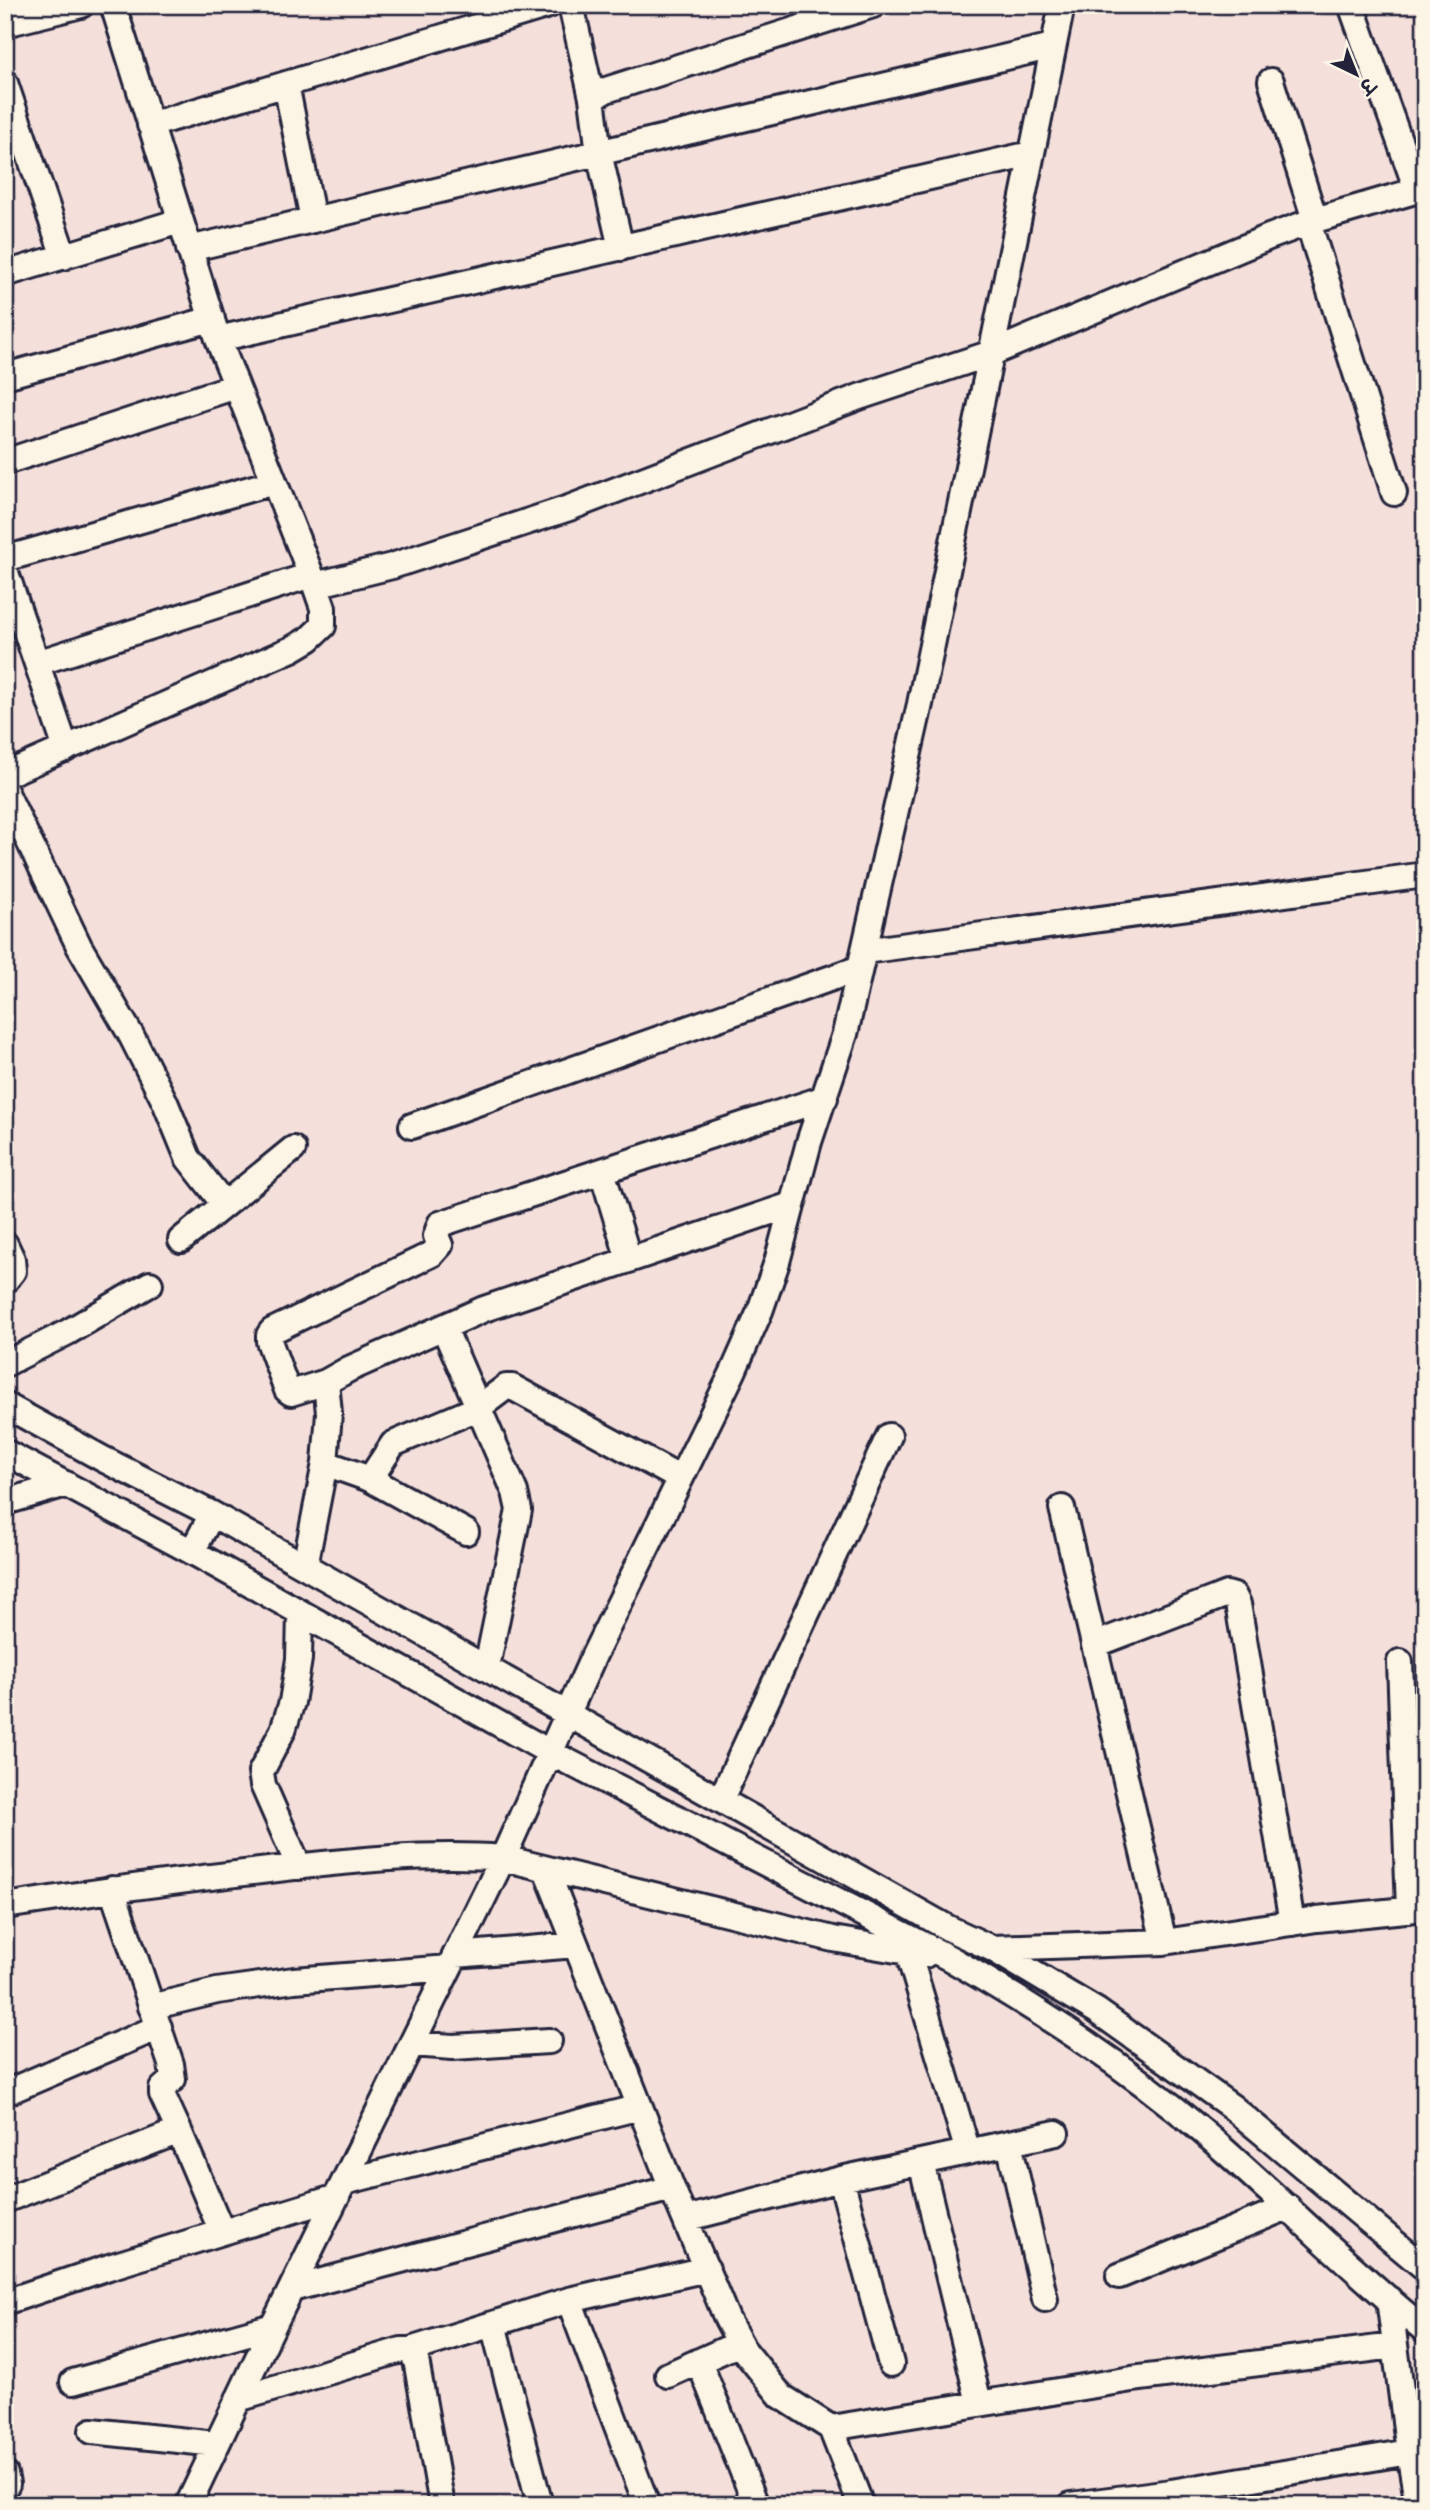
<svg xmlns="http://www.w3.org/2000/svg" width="1430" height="2510" viewBox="0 0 1430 2510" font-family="'Comic Neue','Playpen Sans Deva',sans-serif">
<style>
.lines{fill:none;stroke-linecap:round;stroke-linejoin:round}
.minor-casing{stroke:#22223b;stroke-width:30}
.minor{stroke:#fcf5e5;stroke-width:24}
</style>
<rect width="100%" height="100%" fill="#f4dfdb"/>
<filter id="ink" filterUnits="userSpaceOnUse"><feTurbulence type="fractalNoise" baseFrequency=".0143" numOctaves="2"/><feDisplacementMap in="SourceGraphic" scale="14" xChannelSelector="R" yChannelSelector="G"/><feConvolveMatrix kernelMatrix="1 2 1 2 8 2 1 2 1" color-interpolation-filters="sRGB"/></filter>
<g filter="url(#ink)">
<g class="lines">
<g class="minor-casing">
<path id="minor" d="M 571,5 L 592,98
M 1351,5 L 1417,190
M 5,24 L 81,5
M 1271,81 L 1315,220
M 5,83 L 64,257
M 286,84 L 313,220
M 150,125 L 549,5
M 1308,222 L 1394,493
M 621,248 L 599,153 L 592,98 L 606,90 L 873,5
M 189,249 L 1053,46
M 5,274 L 180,221
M 218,339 L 1031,154
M 5,376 L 212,319
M 5,462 L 236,386
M 5,559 L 274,482
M 5,570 L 66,749
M 315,585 L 392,566 L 569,508 L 859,397 L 992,353 L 1269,237 L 1315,220 L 1425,188
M 37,663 L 311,575
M 5,775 L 292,649 L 309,639 L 323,626 L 323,608 L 315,585 L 218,339 L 113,5
M 5,791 L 79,946 L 131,1035 L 165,1102 L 188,1158 L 224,1204
M 864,951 L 1425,875
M 412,1126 L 860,968
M 602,1171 L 629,1260
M 181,1240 L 293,1149
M 5,1244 L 12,1259 L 13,1271 L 5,1281
M 444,1328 L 515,1492 L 519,1510 L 487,1667
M 5,1364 L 68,1332 L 150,1284
M 326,1382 L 291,1393 L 287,1390 L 269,1341 L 269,1335 L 272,1331 L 432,1254 L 440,1245 L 436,1236 L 440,1224 L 825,1098
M 5,1405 L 103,1459 L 212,1514 L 948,1928 L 991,1948 L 1097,2011 L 1232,2107 L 1425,2268
M 5,1452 L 198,1555 L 551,1753 L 951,1959 C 1039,2010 1125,2065 1202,2131 C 1278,2196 1348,2268 1425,2330
M 325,1463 L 370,1479 L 393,1444 L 478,1408 L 506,1387 L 512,1387 L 679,1478
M 370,1479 L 466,1532
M 5,1502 L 66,1484
M 1062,1508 L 1164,1942
M 192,1552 L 212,1514
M 305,1566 L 325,1463 L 329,1413 L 326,1382 L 349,1369 L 484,1309 L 791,1205
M 1094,1645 L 1227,1594 L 1234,1596 L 1238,1604 L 1292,1923
M 1400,1662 L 1409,1910
M 721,1799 L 889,1436
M 299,1867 L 263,1785 L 261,1772 L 283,1730 L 292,1702 L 299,1659 L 300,1613
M 546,1869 L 672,2188 L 727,2319 L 743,2349 L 781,2396 L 831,2428 L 861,2505
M 112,1889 L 171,2064 L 173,2079 L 162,2089 L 162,2094 L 179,2131
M 5,1906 C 93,1892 181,1880 269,1870 C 346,1861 426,1852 503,1858 L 833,1939 L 925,1955
M 991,1948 L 1164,1942 L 1317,1919 L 1425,1908
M 908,1952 L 968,2152
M 456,1955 L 576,1945
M 151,2007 L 217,1991 L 294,1980 L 449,1968
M 412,2044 L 453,2047 L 549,2041
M 5,2093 L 159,2027
M 1009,2143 L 1045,2299
M 921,2162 L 979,2403
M 841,2179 L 891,2364
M 344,2182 L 640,2107
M 5,2200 L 179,2131 L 222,2232
M 685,2219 L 841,2179 L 1056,2133
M 1119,2276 L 1288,2207
M 292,2289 L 672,2188
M 5,2302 L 109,2267 L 337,2197
M 493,2324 L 540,2505
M 410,2350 L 569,2300
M 699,2361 L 756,2505
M 668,2375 L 740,2343
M 73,2382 L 273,2326
M 238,2399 L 401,2350 L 410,2350 L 416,2360 L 442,2505
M 831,2428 L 1132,2379 L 1394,2346
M 92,2431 L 216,2444
M 5,2474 L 7,2484
M 188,2505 L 273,2326 L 503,1858 L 594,1655 L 733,1372 L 760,1311 L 777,1262 L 809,1142 L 845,1034 L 920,704 L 1062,5
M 647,2505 L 569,2300 L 707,2269
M 1071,2505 L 1171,2492 L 1409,2452 L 1389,2299
M 1418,2505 L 1409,2452 L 1425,2450"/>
</g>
<use href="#minor" class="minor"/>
</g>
</g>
<rect width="1430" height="2510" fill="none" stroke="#fcf5e5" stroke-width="28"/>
<rect x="14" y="14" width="1402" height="2482" fill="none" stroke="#22223b" stroke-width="2.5" filter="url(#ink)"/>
<g transform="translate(1356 74) rotate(137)" stroke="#fcf5e5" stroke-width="5" paint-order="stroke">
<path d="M0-5L12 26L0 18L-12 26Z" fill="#22223b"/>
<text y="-10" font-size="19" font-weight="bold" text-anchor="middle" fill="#22223b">उ</text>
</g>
</svg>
